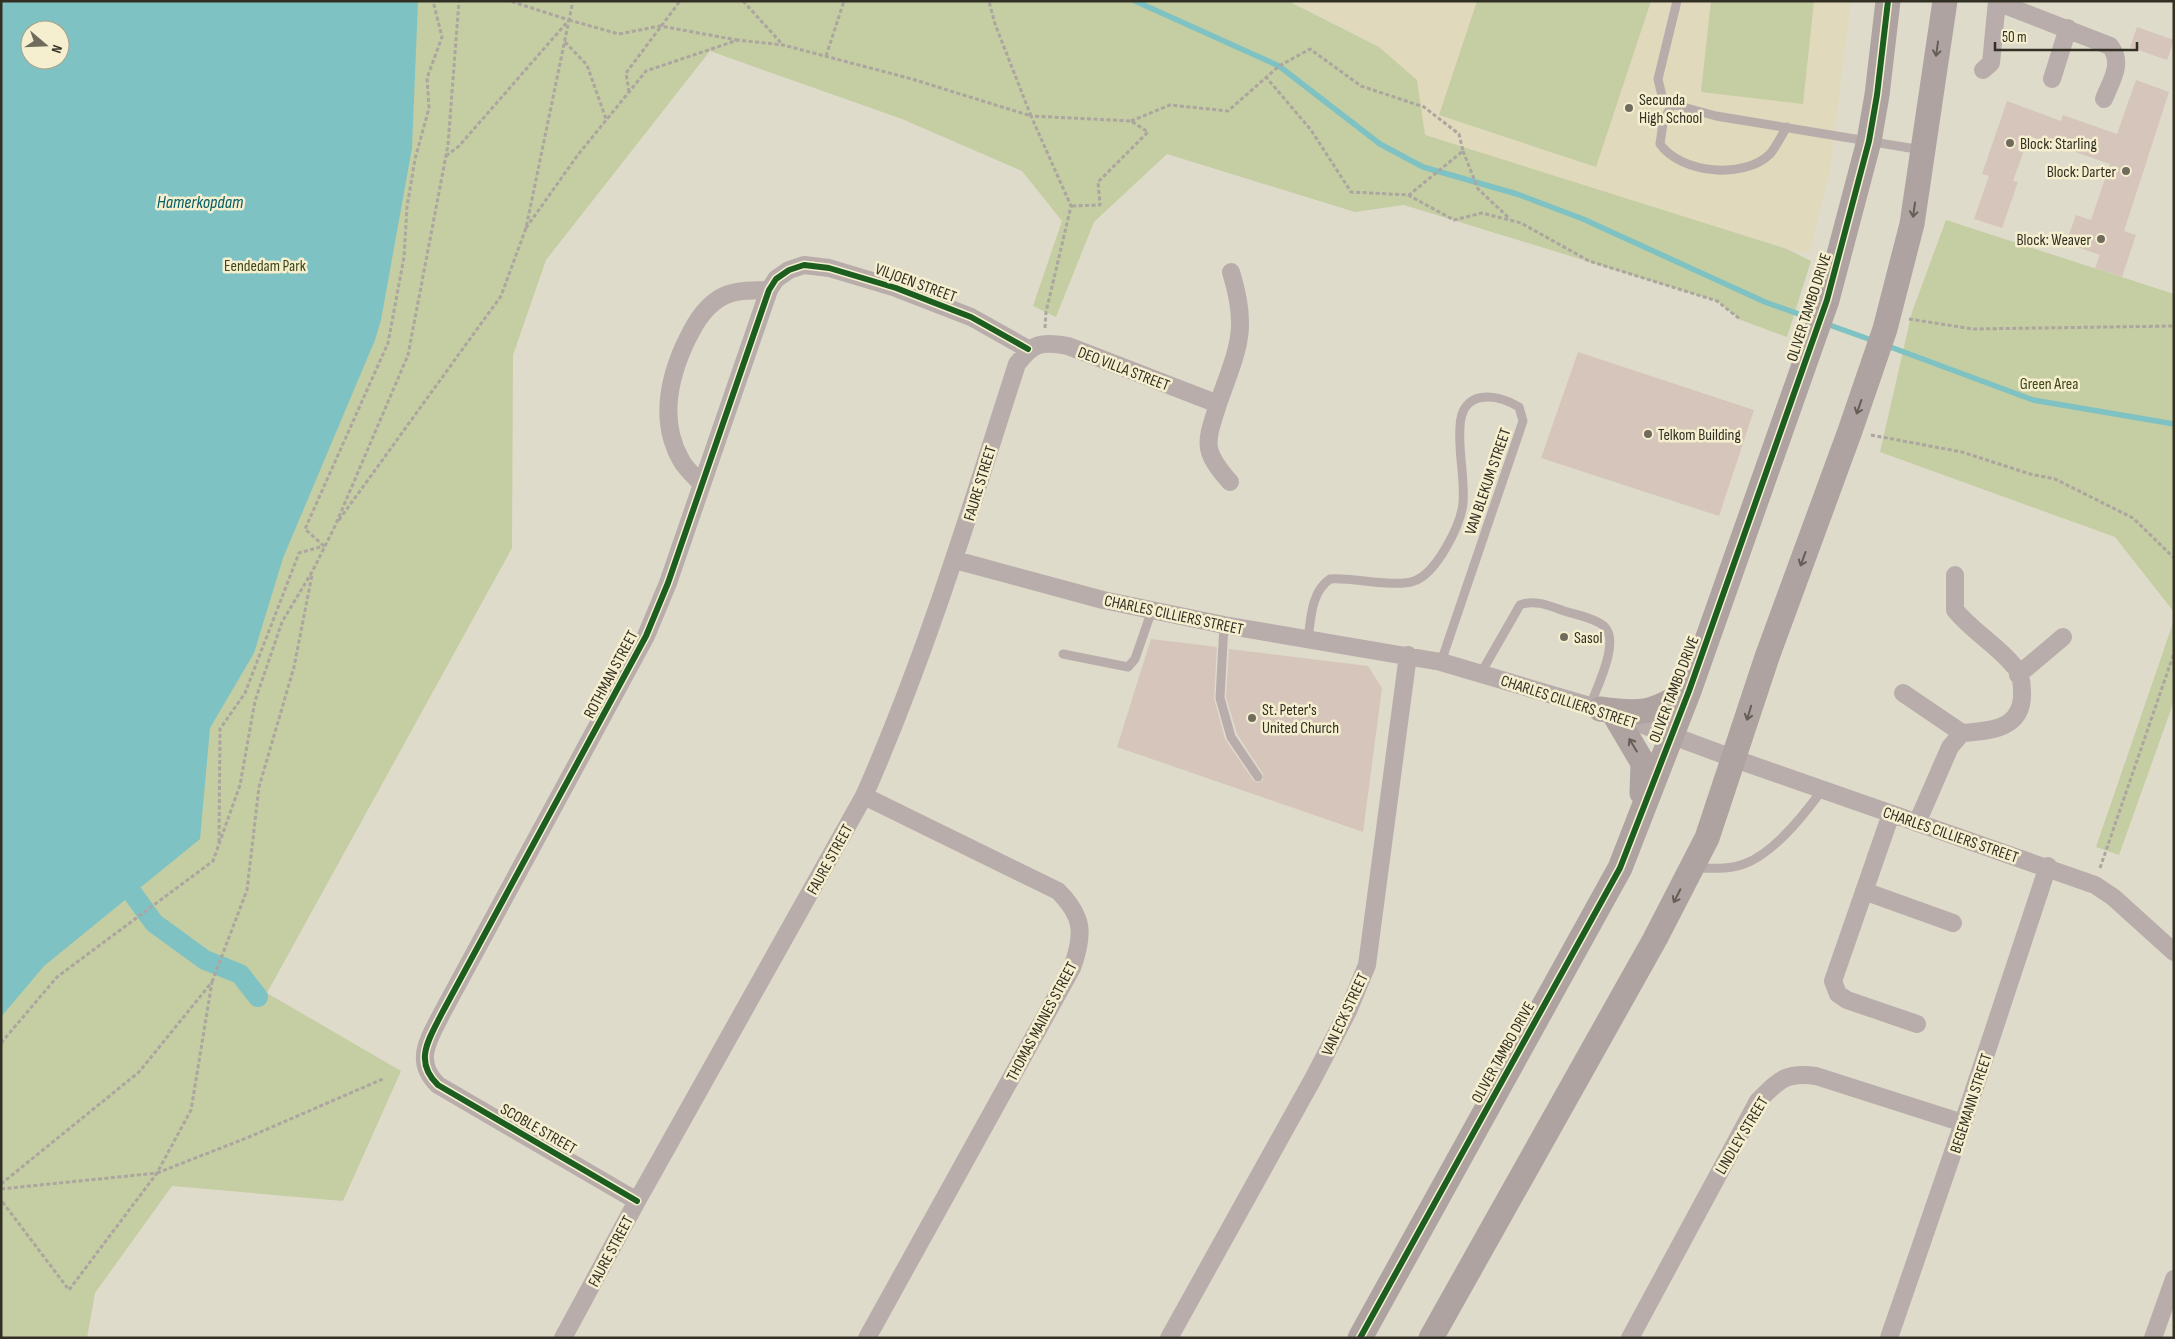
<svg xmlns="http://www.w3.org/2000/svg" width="2175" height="1339" viewBox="0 0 2175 1339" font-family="'Sofia Sans Condensed',sans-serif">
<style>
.built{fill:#e0d9bc}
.green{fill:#c5cda2;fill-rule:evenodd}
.water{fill:#7ec2c4;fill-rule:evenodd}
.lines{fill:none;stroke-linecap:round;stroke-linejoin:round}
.stream{stroke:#7ec2c4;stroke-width:5.5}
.canal{stroke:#7ec2c4;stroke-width:20}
.building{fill:#d5c5ba}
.path{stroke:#aca5a0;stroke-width:3;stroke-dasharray:4 2.5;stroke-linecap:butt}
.lane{stroke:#b8adab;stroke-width:9}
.street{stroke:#b8adab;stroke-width:18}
.secondary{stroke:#afa3a1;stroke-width:25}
.cycleway-casing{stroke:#f5eecf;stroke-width:9}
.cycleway{stroke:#1b5e20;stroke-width:6}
.oneway{stroke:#645e56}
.poi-dot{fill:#6f6c5e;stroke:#f5eecf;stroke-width:2}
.labels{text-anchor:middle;stroke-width:5;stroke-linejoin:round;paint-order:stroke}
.poi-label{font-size:16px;fill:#323024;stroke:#f5eecf;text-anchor:start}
.park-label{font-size:16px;fill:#3b4715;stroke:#f5eecf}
.street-label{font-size:16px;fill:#323024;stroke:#f5eecf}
.water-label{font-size:18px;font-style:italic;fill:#035e66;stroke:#f5eecf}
</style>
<rect width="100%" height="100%" fill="#dfdbca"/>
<path class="built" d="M 1288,1 L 1851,1 L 1830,170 L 1809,253 L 1787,249 L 1424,135 L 1417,80 Z"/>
<path class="green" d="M 1,1 L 1288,1 L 1379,47 L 1417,80 L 1425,135 L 1787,249 L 1811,261 L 1787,337 L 1741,320 L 1717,301 L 1404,205 L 1355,212 L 1167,154 L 1094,222 L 1056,317 L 1033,306 L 1062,221 L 1022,171 L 902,119 L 710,51 L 546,260 L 513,355 L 512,548 L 267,993 L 401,1071 L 343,1201 L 172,1186 L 95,1293 L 87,1338 L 1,1338 ZM 30,30 L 60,30 L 60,60 L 30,60 Z
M 1477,1 L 1651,1 L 1596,167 L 1439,115 Z
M 1711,1 L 1814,1 L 1803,104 L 1701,92 Z
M 1946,220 L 2174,294 L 2174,612 L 2115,537 L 1880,452 L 1912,312 Z
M 2174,620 L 2174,701 L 2119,855 L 2096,847 Z"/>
<path class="water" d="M 1,1 L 418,1 L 412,148 L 381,320 L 375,340 L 283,558 L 254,653 L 210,728 L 200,839 L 44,966 L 1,1017 ZM 30,30 L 60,30 L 60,60 L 30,60 Z"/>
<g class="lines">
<path class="stream" d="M 1135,1 L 1279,66 L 1380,144 L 1423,167 L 1517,194 L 1583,219 L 1765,302 L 1813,319
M 1824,323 L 1874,341
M 1885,345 L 2033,400 L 2174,424"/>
<path class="canal" d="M 133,894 L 154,923 L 205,960 L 240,974 L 258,997"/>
</g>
<path class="building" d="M 2137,27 L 2174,40 L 2167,60 L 2130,47 Z
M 2136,80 L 2169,92 L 2124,231 L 2136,235 L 2122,277 L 2095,268 L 2100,255 L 2066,243 L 2076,215 L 2091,220 L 2110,164 L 2029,136 L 2013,181 L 2018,182 L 2002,228 L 1974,219 L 1989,176 L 1982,174 L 2007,101 L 2061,121 L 2063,115 L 2117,134 Z
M 1578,352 L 1754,410 L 1719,516 L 1541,458 Z
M 1151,639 L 1217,647 L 1214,698 L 1225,739 L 1253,780 L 1258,783 L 1263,780 L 1263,774 L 1237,734 L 1226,697 L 1229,649 L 1368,666 L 1382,688 L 1363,832 L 1117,747 Z"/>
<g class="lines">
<path class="path" d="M 743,1 L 783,45
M 569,20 L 619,34 L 660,26 L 737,40
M 565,42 L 587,65 L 606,119
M 826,56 L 844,1
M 629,92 L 626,73 L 680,1
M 1131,121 L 1170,105 L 1228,111 L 1279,66 L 1310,49 L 1361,86 L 1424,107 L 1459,134 L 1463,151 L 1409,195 L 1351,192 L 1311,130 L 1266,77
M 1463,151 L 1478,189 L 1510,219
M 446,156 L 459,146 L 569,20 L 573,1
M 1408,195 L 1454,220 L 1482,213 L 1521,223 L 1589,261 L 1717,301 L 1741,320
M 526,228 L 577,156 L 646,71 L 738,40 L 783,45 L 912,79 L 1031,116 L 995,24 L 989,1
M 1909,319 L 1973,329 L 2174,326
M 1045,328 L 1046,312 L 1071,206 L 1031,116 L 1131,121 L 1148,132 L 1098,182 L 1100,205 L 1071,206
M 1871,435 L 1962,452 L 2030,474 L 2055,479 L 2133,518 L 2174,558
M 339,520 L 501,296 L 526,228 L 569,20 L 510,1
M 324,546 L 305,529 L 388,343 L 404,257 L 407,207 L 415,159 L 429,108 L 427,78 L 442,37 L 433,1
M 219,842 L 220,729 L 245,693 L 299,553 L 324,546
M 2100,868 L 2174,653
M 212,982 L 247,890 L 259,787 L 294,667 L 312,575
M 1,1043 L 57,977 L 213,861 L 240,785 L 255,701 L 282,622 L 312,572 L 335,526 L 408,355 L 448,145 L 459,1
M 157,1173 L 249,1137 L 385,1078
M 1,1184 L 139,1072 L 212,982 L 191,1110 L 157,1173
M 1,1189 L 157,1173 L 69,1290 L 1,1200"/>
<path class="lane" d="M 1677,1 L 1658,79 L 1662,96 L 1672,104 L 1716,116 L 1922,150
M 1672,104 L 1663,123 L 1660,144 C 1680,173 1744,180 1770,154 C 1776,147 1781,136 1787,127
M 1224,625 L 1220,698 L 1231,737 L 1258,777
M 1308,639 C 1311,618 1311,592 1330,579 C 1352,577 1395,588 1414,581 C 1436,574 1461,525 1463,503 C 1465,477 1458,452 1460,427 C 1461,389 1496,393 1519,407 L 1523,421 L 1441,662
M 1063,654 L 1128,667 L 1135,659 L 1152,610
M 1481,673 L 1520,605 C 1535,599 1550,606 1564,611 C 1577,615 1594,618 1604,626 C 1621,641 1596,689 1590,706
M 1694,868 C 1710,868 1728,870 1744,864 C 1774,853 1804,815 1822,790"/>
<path class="street" d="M 1997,2 L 2110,46 C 2124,63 2111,81 2104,99
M 1983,70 L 1991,63 L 1997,1
M 2052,79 L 2068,28
M 1218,404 C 1238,348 1249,330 1231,272
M 701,483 C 694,476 685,468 681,460 C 660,423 668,382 684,346 C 693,327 702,309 720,298 C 735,289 752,291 769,290
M 955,560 L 1103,600 L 1224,625 L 1441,662 L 1600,709 L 1735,759 L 2095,885 L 2113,897 L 2174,952
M 2018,675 L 2063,637
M 1903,693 L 1962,733
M 864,796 L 1058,891 C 1084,917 1084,934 1072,968 L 867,1338
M 1891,814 L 1833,981 L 1838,994 L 1847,1000 L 1917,1024
M 1917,823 L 1950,747 L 1962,733 C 1991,731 2024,729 2022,691 C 2022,683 2020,672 2014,666 C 1997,645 1973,632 1955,610 L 1955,575
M 1864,891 L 1953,923
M 637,1201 L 438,1085 C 413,1061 429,1039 442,1013 L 646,636 L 668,583 L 769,290 L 776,279 L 789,270 L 804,265 L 829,268 L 896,288 L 971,317 L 1028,349
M 563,1338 L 637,1201 L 864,796 C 926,656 970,510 1017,364 C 1033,343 1041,341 1068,346 L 1218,404 C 1206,443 1201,449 1230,482
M 1169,1338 L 1314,1077 L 1348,1011 L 1367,965 L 1408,655
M 1630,1338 L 1758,1101 C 1779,1080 1785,1072 1816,1076 L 1963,1123
M 1889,1338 L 1963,1123 L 2048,866
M 2153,1338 L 2174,1279"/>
<path class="secondary" d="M 1600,709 C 1644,715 1651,713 1689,691
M 1614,714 L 1643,763 L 1642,793
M 1360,1338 L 1620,868 L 1689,691 L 1827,300 L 1869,141 L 1877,95 L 1888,1
M 1431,1338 L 1655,939 L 1707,838 L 1767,657 L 1850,431 L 1885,329 L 1912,224 L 1945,1"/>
<g class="cycleway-casing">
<path id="cycleway" d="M 637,1201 L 438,1085 C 413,1061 429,1039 442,1013 L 646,636 L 668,583 L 769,290 L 776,279 L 789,270 L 804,265 L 829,268 L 896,288 L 971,317 L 1028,349
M 1360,1338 L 1620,868 L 1689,691 L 1827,300 L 1869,141 L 1877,95 L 1888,1"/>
</g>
<use href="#cycleway" class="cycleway"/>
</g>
<defs><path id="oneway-shaft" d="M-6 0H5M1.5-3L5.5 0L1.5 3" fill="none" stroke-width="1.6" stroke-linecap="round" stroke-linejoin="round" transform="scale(1.25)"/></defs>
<g class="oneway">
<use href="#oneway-shaft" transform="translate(1937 49) rotate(98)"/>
<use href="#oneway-shaft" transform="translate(1914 210) rotate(98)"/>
<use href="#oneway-shaft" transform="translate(1859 407) rotate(109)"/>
<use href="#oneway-shaft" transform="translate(1803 559) rotate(110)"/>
<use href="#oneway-shaft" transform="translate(1749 713) rotate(107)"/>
<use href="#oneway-shaft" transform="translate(1633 745) rotate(-121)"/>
<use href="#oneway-shaft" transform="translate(1677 896) rotate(117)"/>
</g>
<g class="poi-dot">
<circle cx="1629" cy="108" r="5"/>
<circle cx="2010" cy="143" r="5"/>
<circle cx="2126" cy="171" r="5"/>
<circle cx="2101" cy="239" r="5"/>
<circle cx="1648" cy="434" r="5"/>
<circle cx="1564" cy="637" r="5"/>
<circle cx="1252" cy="718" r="5"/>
</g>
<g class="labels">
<g class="poi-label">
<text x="1639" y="105">Secunda<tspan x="1639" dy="18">High School</tspan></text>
<text x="2020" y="149">Block: Starling</text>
<text x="2116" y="177" text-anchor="end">Block: Darter</text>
<text x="2091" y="245" text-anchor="end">Block: Weaver</text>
<text x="1658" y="440">Telkom Building</text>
<text x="1574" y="643">Sasol</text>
<text x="1262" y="715">St. Peter's<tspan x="1262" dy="18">United Church</tspan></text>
</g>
<g class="park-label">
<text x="265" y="271">Eendedam Park</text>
<text x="2049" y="389">Green Area</text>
</g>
<g class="street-label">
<text transform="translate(916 282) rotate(20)" y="6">VILJOEN STREET</text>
<text transform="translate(1808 307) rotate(-72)" y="6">OLIVER TAMBO DRIVE</text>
<text transform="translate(1124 368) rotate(21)" y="6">DEO VILLA STREET</text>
<text transform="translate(1487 481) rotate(-71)" y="6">VAN BLEKUM STREET</text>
<text transform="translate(979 483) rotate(-73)" y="6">FAURE STREET</text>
<text transform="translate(1174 614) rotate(12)" y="6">CHARLES CILLIERS STREET</text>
<text transform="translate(610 674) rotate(-62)" y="6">ROTHMAN STREET</text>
<text transform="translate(1673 689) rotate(-69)" y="6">OLIVER TAMBO DRIVE</text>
<text transform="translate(1569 701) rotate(18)" y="6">CHARLES CILLIERS STREET</text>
<text transform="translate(1951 834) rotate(19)" y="6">CHARLES CILLIERS STREET</text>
<text transform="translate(829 859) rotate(-61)" y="6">FAURE STREET</text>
<text transform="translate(1344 1014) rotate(-65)" y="6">VAN ECK STREET</text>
<text transform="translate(1041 1021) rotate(-62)" y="6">THOMAS MAINES STREET</text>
<text transform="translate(1502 1052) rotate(-61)" y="6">OLIVER TAMBO DRIVE</text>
<text transform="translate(1970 1103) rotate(-72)" y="6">BEGEMANN STREET</text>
<text transform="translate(539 1128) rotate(30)" y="6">SCOBLE STREET</text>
<text transform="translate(1741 1135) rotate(-59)" y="6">LINDLEY STREET</text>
<text transform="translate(610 1251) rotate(-62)" y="6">FAURE STREET</text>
</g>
<g class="water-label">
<text x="200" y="208">Hamerkopdam</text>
</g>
</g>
<rect width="2175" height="1339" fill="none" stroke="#323024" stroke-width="5"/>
<g transform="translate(45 45) rotate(109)"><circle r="24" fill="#f5eecf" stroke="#a7a28b"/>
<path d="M0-4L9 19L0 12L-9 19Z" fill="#6f6c5e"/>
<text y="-8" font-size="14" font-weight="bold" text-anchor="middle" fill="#323024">N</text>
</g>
<path d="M1995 42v8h142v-8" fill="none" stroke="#323024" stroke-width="2.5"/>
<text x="2002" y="42" font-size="15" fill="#323024" stroke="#f5eecf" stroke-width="4" paint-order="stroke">50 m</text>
</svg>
